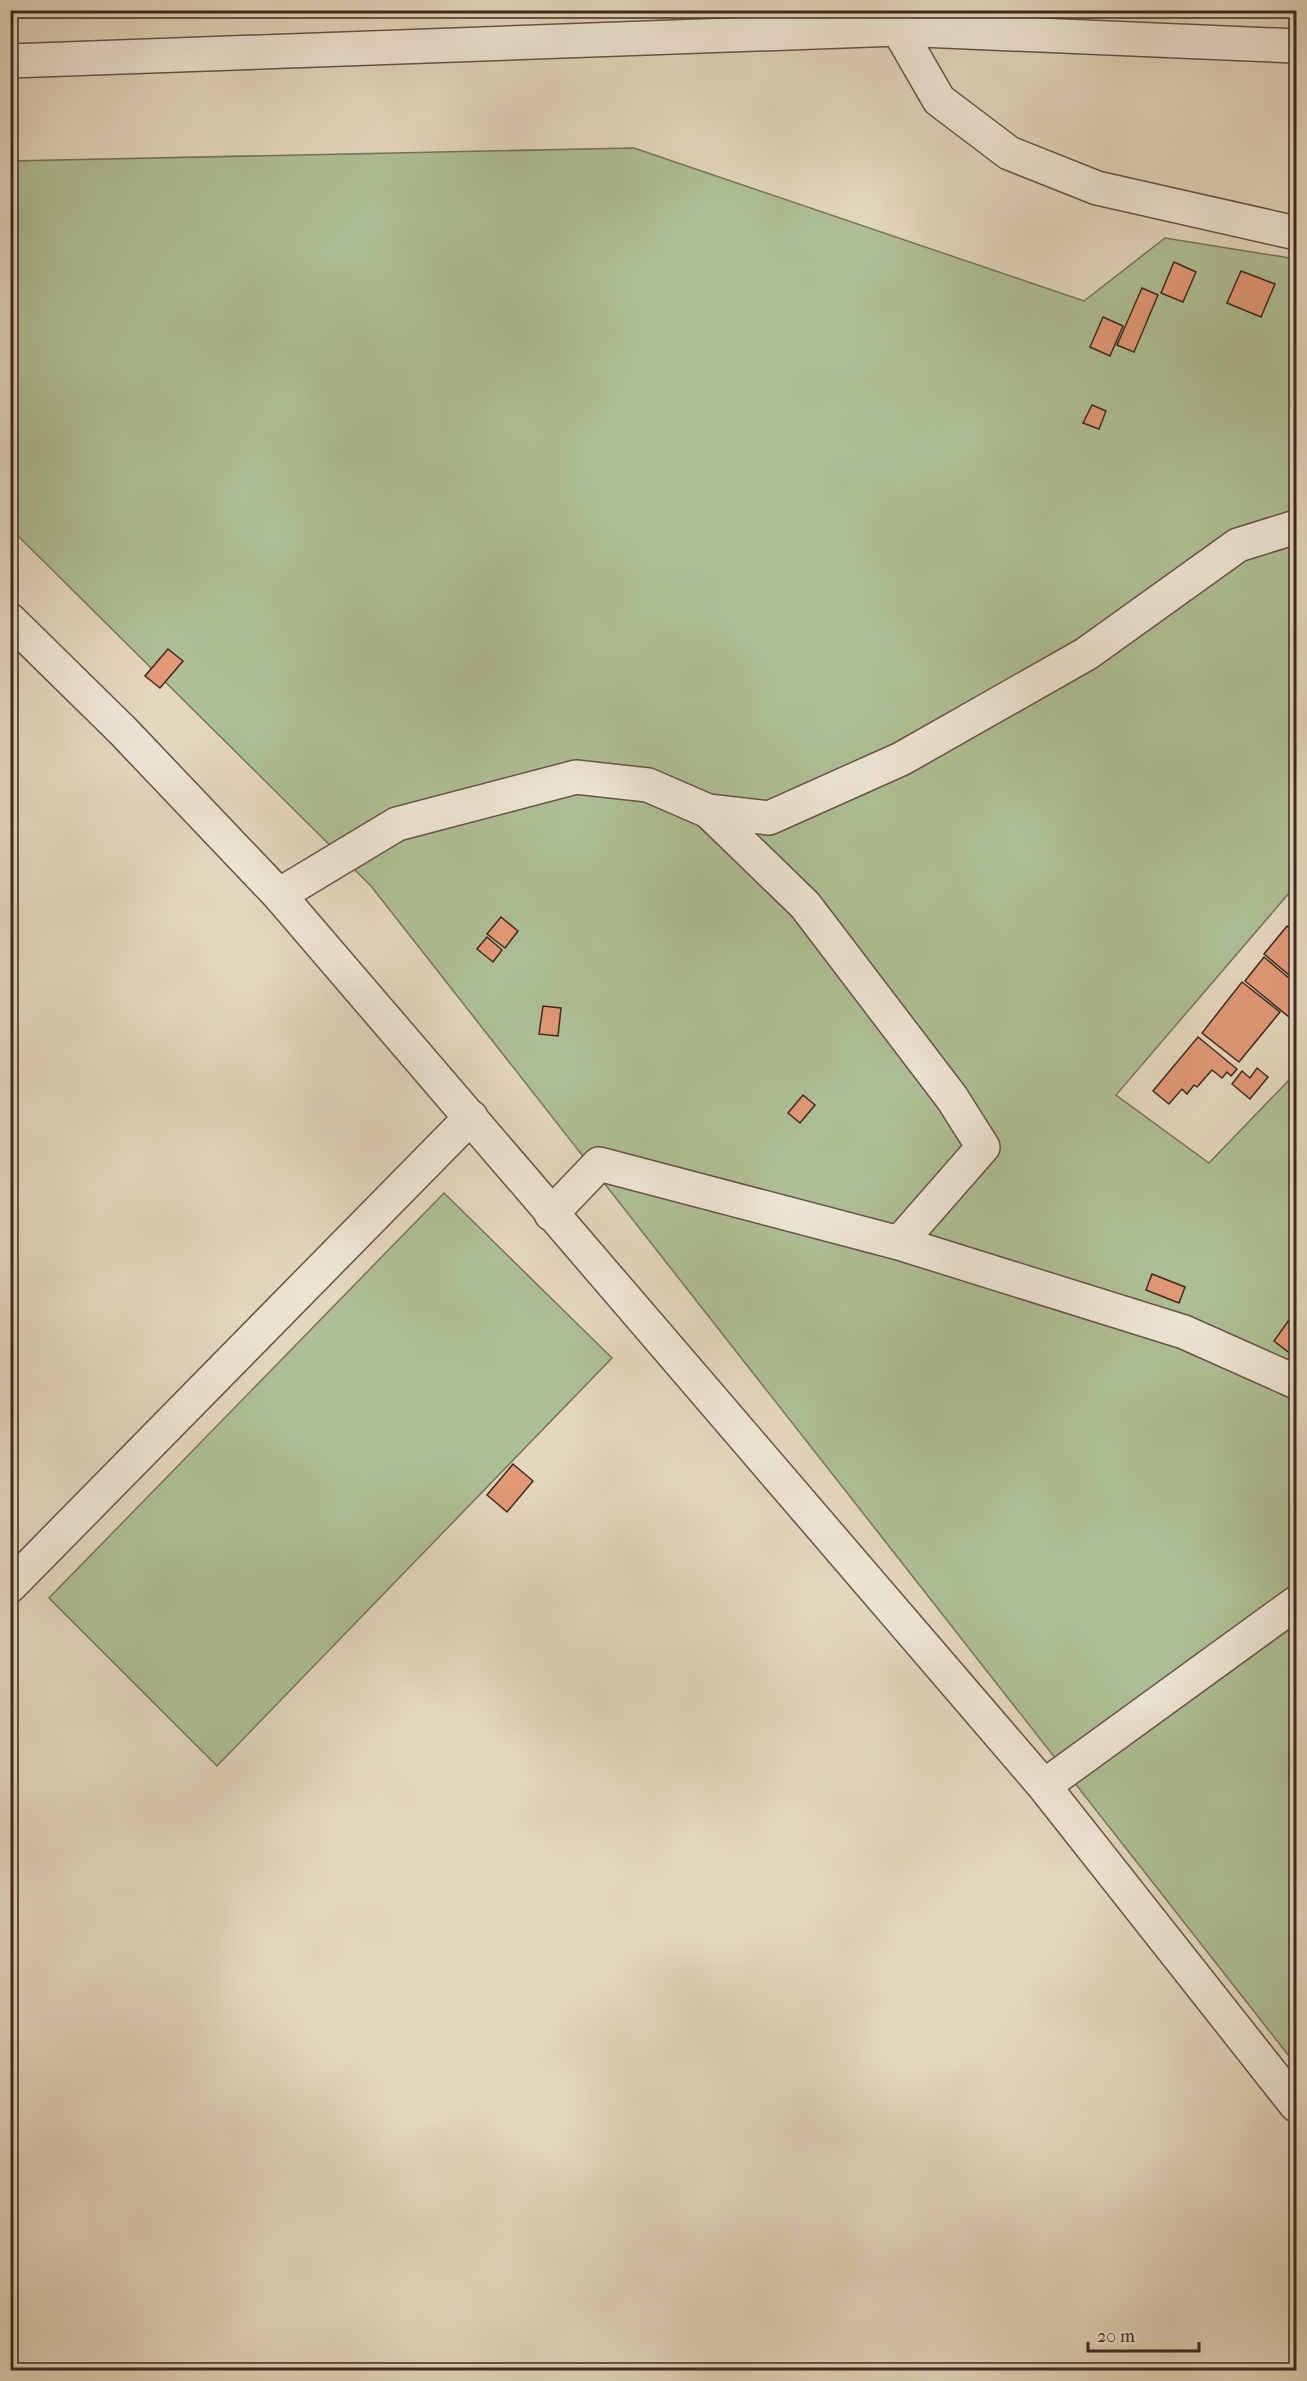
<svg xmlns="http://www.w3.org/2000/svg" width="1307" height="2381" viewBox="0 0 1307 2381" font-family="'IM FELL French Canon',serif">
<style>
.green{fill:#aebf95;stroke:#76745a;stroke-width:1.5}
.building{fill:#e19977;stroke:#3e281f;stroke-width:1.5}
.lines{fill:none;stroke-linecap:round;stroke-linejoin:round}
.minor-casing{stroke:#675446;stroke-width:36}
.minor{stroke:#ede5d4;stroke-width:33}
</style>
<rect width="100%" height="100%" fill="#e3d7bd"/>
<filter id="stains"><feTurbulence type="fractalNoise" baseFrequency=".00333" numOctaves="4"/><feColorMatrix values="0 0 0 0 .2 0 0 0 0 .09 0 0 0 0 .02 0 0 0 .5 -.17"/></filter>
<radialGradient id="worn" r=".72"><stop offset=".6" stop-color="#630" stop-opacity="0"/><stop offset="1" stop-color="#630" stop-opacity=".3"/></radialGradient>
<path class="green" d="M 634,148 L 1084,301 L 1165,238 L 1296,259 L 1296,885 L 1116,1095 L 1209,1163 L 1291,1078 L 1296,1081 L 1296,2065 L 371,886 L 11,529 L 10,161 Z
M 444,1193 L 612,1358 L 217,1766 L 49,1598 Z"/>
<path class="building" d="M 1174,262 L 1196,272 L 1183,302 L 1161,293 Z
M 1241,271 L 1275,284 L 1261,317 L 1227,303 Z
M 1142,288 L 1158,295 L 1134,352 L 1117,345 Z
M 1103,317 L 1123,326 L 1110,356 L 1090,347 Z
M 1092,405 L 1106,411 L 1099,429 L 1083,423 Z
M 168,649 L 183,661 L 160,688 L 145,676 Z
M 501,917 L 518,931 L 505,948 L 487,934 Z
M 1287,926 L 1296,934 L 1296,981 L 1264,954 Z
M 487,937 L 502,950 L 493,962 L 477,949 Z
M 1264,957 L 1296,984 L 1296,1007 L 1289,1017 L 1245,981 Z
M 1242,982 L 1280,1012 L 1239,1062 L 1202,1033 Z
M 543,1006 L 561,1008 L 558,1036 L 539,1034 Z
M 1198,1037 L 1237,1069 L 1231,1076 L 1227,1072 L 1222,1078 L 1212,1070 L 1197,1087 L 1194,1085 L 1187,1094 L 1182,1089 L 1169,1104 L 1153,1091 Z
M 1257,1068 L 1268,1077 L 1250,1099 L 1232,1084 L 1242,1071 L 1250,1078 Z
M 803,1095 L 815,1105 L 800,1123 L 788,1113 Z
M 1152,1274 L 1185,1287 L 1179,1303 L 1146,1290 Z
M 1296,1310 L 1296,1358 L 1274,1341 Z
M 513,1464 L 533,1481 L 507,1512 L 487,1495 Z"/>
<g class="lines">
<g class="minor-casing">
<path id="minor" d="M 898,29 L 939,100 L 1009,153 L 1097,188 L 1296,233
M 10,61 L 898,29 L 1296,46
M 10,620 L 123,731 L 279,895 L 1044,1786 L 1296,2105
M 708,811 L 805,905 L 952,1098 L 983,1147 L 899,1243
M 279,895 L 397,824 L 576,777 L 648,785 L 708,811 L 769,818 L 901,759 L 1086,654 L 1238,545 L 1296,527
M 551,1214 L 599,1164 L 899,1243 L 1184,1332 L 1296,1382
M 10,1586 L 471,1117
M 1044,1786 L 1296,1603"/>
</g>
<use href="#minor" class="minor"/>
</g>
<rect width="1307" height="2381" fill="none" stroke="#e3d7bd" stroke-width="36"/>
<rect x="12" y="12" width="1283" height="2357" fill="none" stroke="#3e281f" stroke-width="3"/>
<rect x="18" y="18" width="1271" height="2345" fill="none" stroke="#3e281f" stroke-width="1.5"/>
<path d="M1088 2342v9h111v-9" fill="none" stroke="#3e281f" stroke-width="3"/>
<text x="1097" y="2342" font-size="18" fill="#3e281f" stroke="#ede5d4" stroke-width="4.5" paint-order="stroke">20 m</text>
<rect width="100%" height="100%" filter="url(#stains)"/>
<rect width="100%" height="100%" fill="url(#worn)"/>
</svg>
